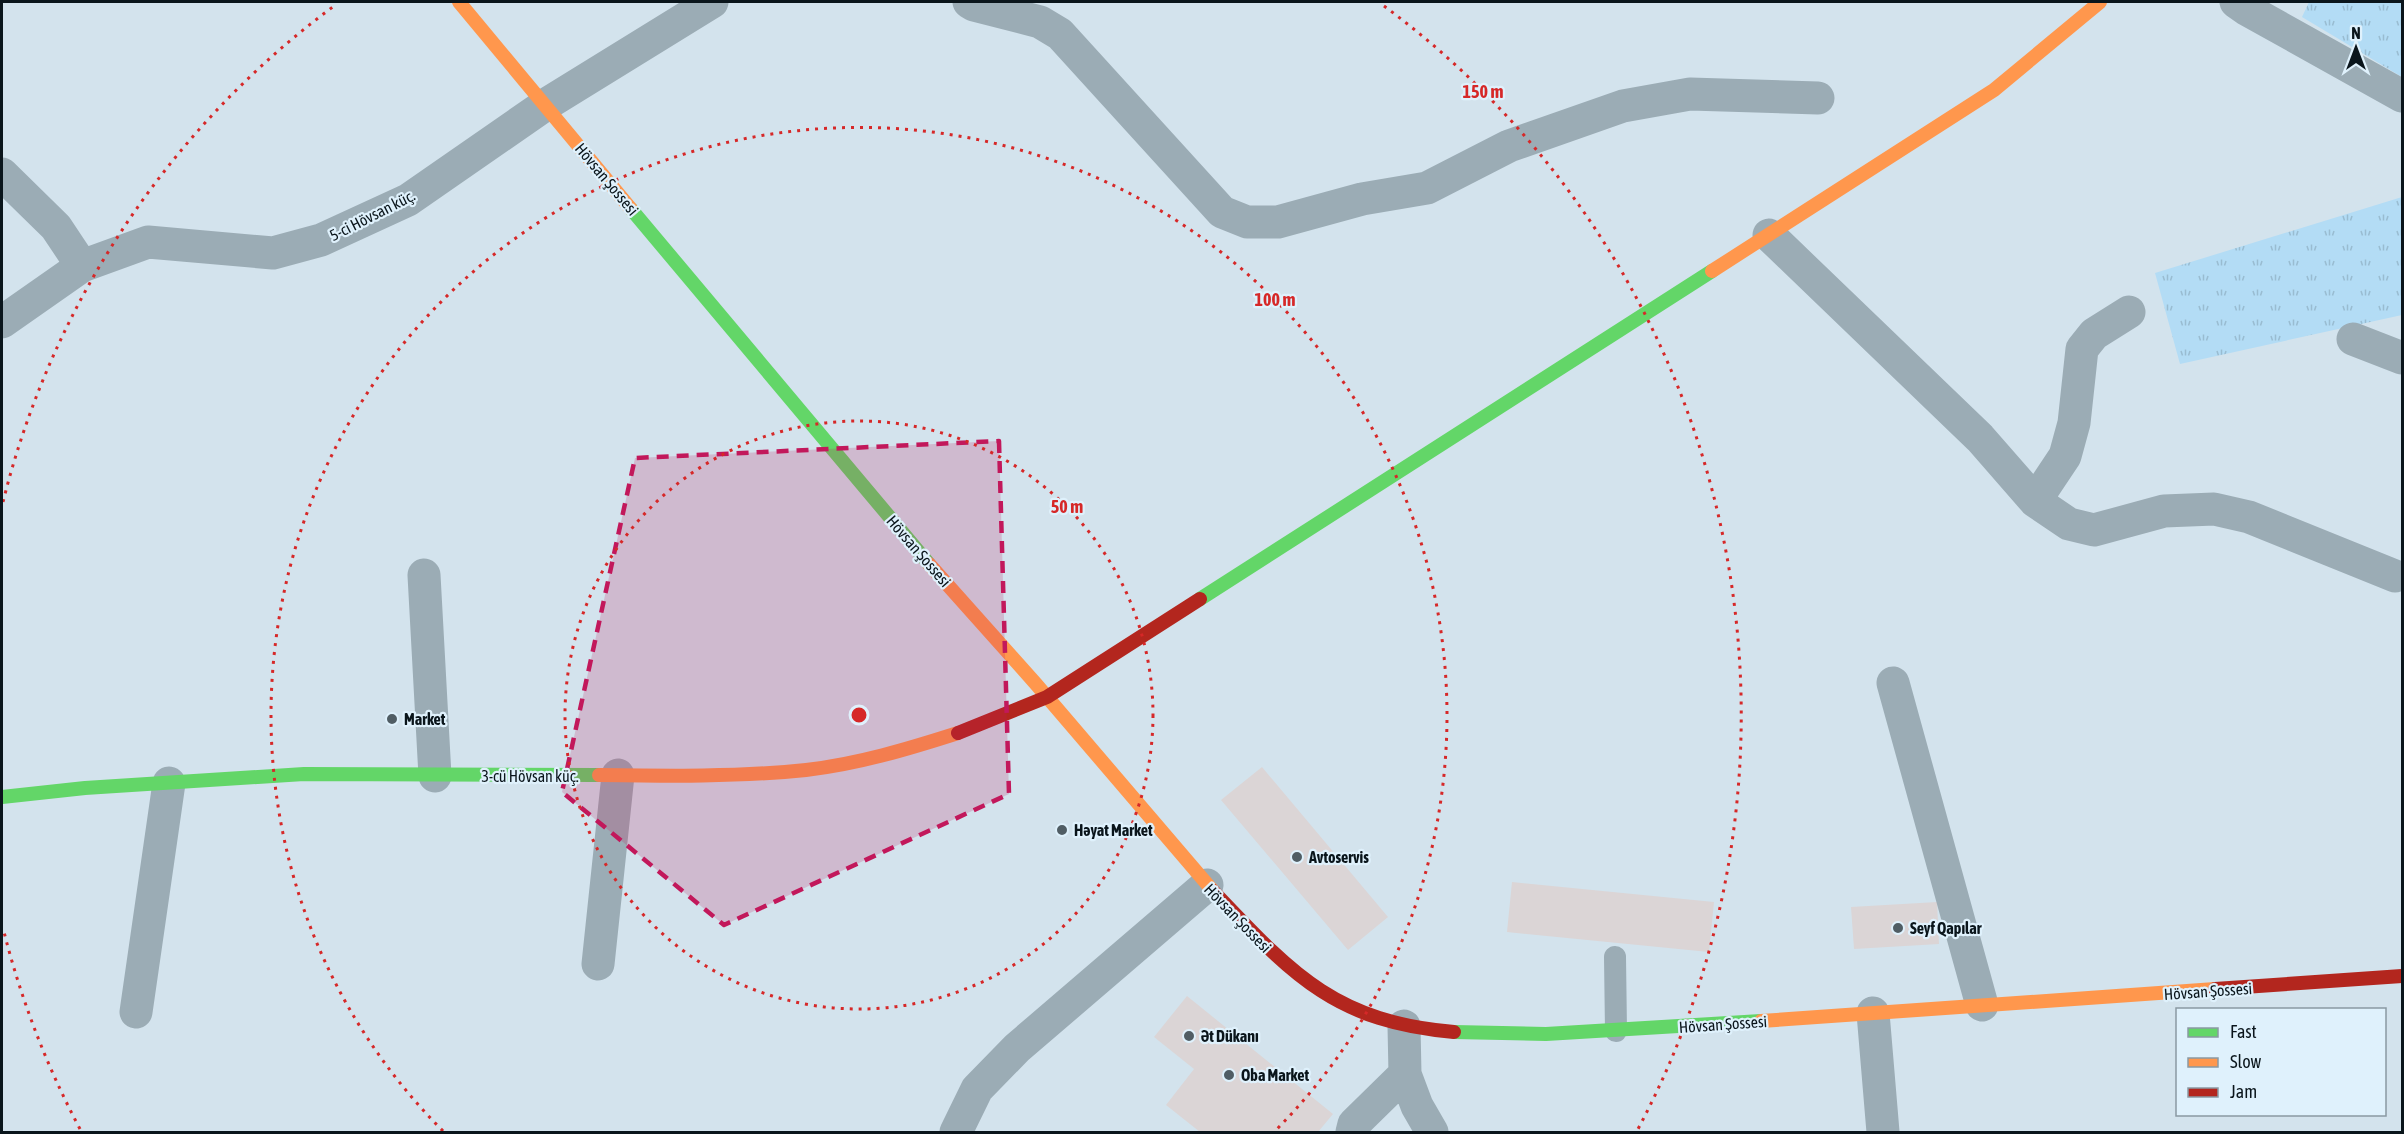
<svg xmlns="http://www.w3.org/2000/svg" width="2404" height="1134" viewBox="0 0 2404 1134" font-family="'Asap Condensed',sans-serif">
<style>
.park{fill:url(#park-tufts)}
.building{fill:#dbd5d6}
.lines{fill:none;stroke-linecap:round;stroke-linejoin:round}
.lane{stroke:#9bacb5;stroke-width:22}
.street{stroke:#9bacb5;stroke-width:33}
.fast{stroke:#63d668;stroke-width:14}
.slow{stroke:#ff974d;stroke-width:14}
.jam{stroke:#b3261e;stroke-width:14}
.marked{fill:#c2185b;fill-opacity:0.2;stroke:#c2185b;stroke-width:4.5;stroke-dasharray:12 8;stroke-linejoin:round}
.ring{fill:none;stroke:#d62828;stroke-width:3;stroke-dasharray:3 6}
.poi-dot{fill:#505d64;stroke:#dff1fc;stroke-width:2}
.labels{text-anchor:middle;stroke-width:4.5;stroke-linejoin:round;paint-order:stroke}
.street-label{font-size:16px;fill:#0a151b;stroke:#dff1fc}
.poi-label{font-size:16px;font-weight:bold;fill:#0a151b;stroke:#dff1fc;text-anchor:start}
.centre{fill:#d62828;stroke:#dff1fc;stroke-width:3}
.ring-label{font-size:18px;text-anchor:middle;font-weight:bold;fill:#d62828;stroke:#dff1fc;stroke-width:4.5;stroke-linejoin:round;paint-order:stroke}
</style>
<defs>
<pattern id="park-tufts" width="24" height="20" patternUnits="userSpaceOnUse" patternTransform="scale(1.5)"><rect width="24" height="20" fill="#b3dcf5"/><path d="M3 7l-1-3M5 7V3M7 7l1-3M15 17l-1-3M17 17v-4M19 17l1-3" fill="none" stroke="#99bcd1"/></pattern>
</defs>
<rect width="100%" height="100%" fill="#d3e3ed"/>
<path class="park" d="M 2309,2 L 2402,2 L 2402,77 L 2302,17 Z
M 2402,197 L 2402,315 L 2180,364 L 2155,273 Z"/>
<path class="building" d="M 1262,767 L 1388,917 L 1348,950 L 1221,800 Z
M 1512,882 L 1714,902 L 1709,952 L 1507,932 Z
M 1937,902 L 1939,944 L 1854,949 L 1851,907 Z
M 1187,996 L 1333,1114 L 1318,1132 L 1200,1132 L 1166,1105 L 1194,1069 L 1154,1037 Z"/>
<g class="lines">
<path class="lane" d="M 1615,957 L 1616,1031"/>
<path class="street" d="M 969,2 L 974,5 L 1040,22 L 1060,34 L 1222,212 L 1247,222 L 1278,222 L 1362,199 L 1427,188 L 1509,146 L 1623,106 L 1690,94 L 1818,98
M 2236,2 L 2246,9 L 2402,96
M 2,174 L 56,227 L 82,266
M 1769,235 L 1980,438 L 2035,501 L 2069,524 L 2094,530 L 2164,511 L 2214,509 L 2249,517 L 2395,576
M 2,322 L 82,266 L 148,242 L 273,253 L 321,240 L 408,200 L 545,105 L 712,2
M 2353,339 L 2402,358
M 2035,501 L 2065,456 L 2074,423 L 2082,349 L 2094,334 L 2129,312
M 424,575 L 435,776
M 1893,683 L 1982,1005
M 598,964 L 618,775
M 136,1012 L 169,783
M 1873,1013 L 1883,1132
M 1404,1026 L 1405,1074 L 1417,1106 L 1432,1132
M 956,1132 L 977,1089 L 1017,1048 L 1207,885
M 1352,1132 L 1354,1124 L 1405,1074"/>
<path class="fast" d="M 631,209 L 929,564
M 1200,599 L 1712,271
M 2,797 L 85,788 L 304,774 L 599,775
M 1454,1032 L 1546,1034 L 1761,1021"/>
<path class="slow" d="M 459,2 L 631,209
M 1712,271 L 1994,90 L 2100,2
M 929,564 L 1036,684 L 1213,891
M 599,775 C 668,776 738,777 806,770 C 858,764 908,749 958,733
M 1761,1021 L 2215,989"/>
<path class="jam" d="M 958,733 L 1047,697 L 1200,599
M 1213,891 C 1291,973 1334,1022 1454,1032
M 2215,989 L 2402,976"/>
</g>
<path class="marked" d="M 999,441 L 1009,794 L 724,925 L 562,792 L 635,458 Z"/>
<g class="ring">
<circle cx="859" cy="715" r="294"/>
<path d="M443 1131A588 588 0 1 1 1275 1131"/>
<path d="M80 1129A882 882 0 0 1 3 928M3 502A882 882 0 0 1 334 6M1384 6A882 882 0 0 1 1638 1129"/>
</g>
<g class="poi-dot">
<circle cx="392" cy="719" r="6"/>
<circle cx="1062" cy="830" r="6"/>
<circle cx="1297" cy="857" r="6"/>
<circle cx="1898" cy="928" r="6"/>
<circle cx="1189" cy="1036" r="6"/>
<circle cx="1229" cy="1075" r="6"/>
</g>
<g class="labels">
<g class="street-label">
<text transform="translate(607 179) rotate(50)" y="6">Hövsan Şossesi</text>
<text transform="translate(372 215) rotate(-27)" y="6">5-ci Hövsan küç.</text>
<text transform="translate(919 551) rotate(49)" y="6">Hövsan Şossesi</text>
<text x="530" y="782">3-cü Hövsan küç.</text>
<text transform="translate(1238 918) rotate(46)" y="6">Hövsan Şossesi</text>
<text transform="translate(2208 991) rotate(-4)" y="6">Hövsan Şossesi</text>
<text transform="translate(1723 1024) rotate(-4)" y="6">Hövsan Şossesi</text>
</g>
<g class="poi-label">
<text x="404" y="725">Market</text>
<text x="1074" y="836">Həyat Market</text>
<text x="1309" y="863">Avtoservis</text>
<text x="1910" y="934">Seyf Qapılar</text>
<text x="1201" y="1042">Ət Dükanı</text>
<text x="1241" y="1081">Oba Market</text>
</g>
</g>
<circle cx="859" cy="715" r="9" class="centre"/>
<g class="ring-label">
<text x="1483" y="98">150 m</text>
<text x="1275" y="306">100 m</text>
<text x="1067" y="513">50 m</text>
</g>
<rect width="2404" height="1134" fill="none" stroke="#0a151b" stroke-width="6"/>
<rect x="2176" y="1008" width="210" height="108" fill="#dff1fc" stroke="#8a99a2" stroke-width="1.5"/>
<rect x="2188" y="1028" width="30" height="9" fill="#63d668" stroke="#8a99a2" stroke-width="1.5"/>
<text x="2230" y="1038" font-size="18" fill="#0a151b">Fast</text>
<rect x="2188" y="1058" width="30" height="9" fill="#ff974d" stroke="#8a99a2" stroke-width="1.5"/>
<text x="2230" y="1068" font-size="18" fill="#0a151b">Slow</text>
<rect x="2188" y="1088" width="30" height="9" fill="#b3261e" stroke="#8a99a2" stroke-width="1.5"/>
<text x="2230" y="1098" font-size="18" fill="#0a151b">Jam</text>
<g transform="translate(2356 48)" stroke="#dff1fc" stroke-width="4.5" paint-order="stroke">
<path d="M0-4.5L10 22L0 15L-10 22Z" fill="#0a151b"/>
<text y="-9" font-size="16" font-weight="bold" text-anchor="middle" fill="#0a151b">N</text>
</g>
</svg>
